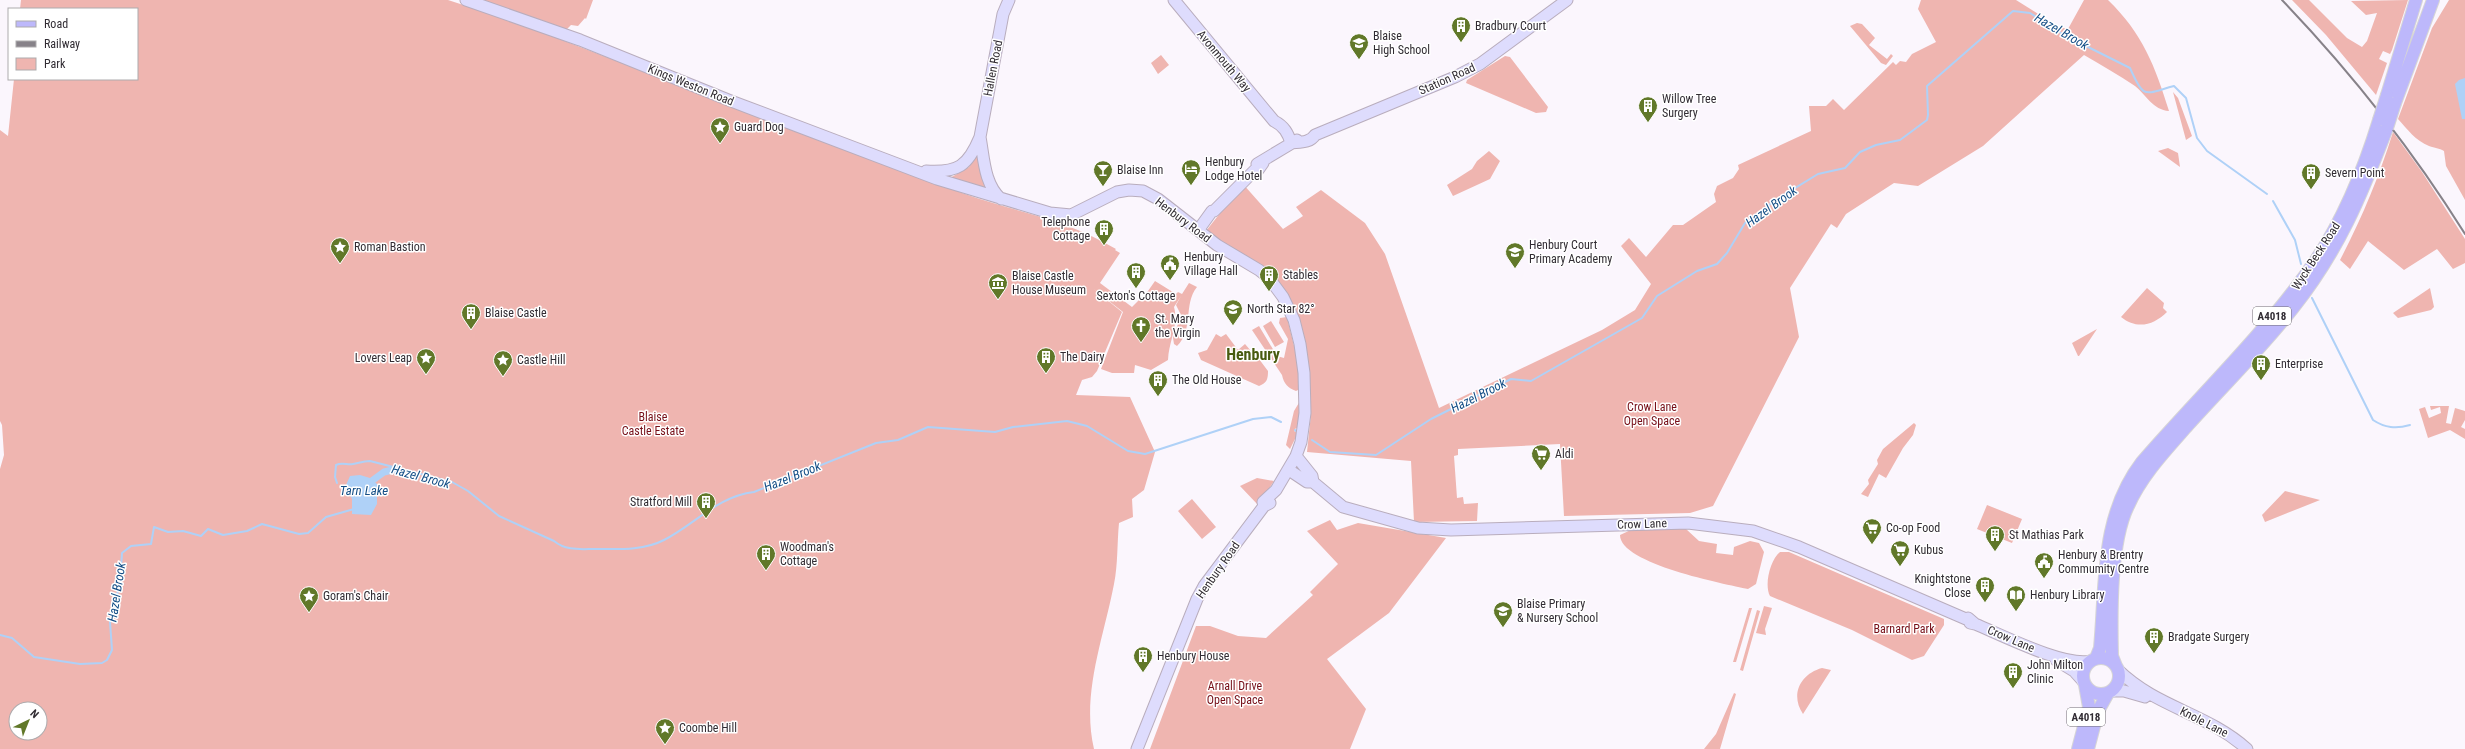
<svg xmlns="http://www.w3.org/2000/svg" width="2465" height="749" viewBox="0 0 2465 749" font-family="'Roboto Condensed',sans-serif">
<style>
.green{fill:#efb5b0;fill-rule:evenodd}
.water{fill:#afd1f7}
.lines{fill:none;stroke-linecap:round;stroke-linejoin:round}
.stream{stroke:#afd1f7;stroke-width:2}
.canal{stroke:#afd1f7;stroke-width:7}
.secondary-casing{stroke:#b9adbd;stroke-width:13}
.primary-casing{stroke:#d6d5d6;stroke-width:14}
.secondary{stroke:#dedcfd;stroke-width:11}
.primary{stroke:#bdb8fb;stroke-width:12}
.rail{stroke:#878289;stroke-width:2}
.primary-bridge-casing{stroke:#d6d5d6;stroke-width:14;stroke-linecap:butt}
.primary-bridge{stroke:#bdb8fb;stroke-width:12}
.labels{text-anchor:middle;stroke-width:3;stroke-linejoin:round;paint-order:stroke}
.shield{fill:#fff;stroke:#6f6b70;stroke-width:1}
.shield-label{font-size:11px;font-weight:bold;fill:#312c33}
.poi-label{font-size:12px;fill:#312c33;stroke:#fff;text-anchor:start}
.street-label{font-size:12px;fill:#312c33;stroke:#fff}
.park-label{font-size:12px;fill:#760e17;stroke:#fff}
.water-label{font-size:13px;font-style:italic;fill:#144e86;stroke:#fff}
.district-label{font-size:16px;font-weight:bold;fill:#485b10;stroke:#fff}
</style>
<rect width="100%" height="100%" fill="#fbf6fd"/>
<path class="green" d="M 21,0 L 448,0 L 515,22 L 932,182 C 952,189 972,197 993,203 C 1037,216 1076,225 1116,249 L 1115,250 L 1120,253 L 1100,283 L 1132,307 L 1148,291 L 1155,281 L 1176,294 L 1178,292 L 1182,294 L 1189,283 L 1197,287 C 1183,304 1194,330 1177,346 L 1174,344 L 1173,338 L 1181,315 L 1176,305 L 1181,296 L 1174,307 C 1179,326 1169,340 1168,360 L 1151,370 L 1135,365 L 1134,373 L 1112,373 L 1101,369 L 1123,312 L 1091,287 L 1122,312 L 1097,371 L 1092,377 L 1082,380 L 1076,395 L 1130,397 L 1155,452 L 1144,490 L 1132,499 L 1133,517 L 1119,523 C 1117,543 1118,564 1114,584 C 1104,637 1081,694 1094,749 L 0,749 L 0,469 L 4,455 L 2,425 L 0,421 L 0,130 L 8,136 L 14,79 L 137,79 L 137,9 L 20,9 ZM 16,709 L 40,709 L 40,733 L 16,733 Z
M 479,0 L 593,0 L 586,19 L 585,18 L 578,26 L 571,25 L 565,31 Z
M 1921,0 L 2016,0 L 2059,27 L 2068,29 L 2084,0 L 2108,0 C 2143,34 2155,66 2169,111 C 2153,110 2146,95 2135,86 C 2119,75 2101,65 2084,55 L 1983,146 L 1918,186 L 1894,183 L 1846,214 L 1837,228 L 1831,224 L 1790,288 L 1799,337 L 1713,506 L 1690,513 L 1564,516 L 1560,444 L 1458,449 L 1458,455 L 1454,456 L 1457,498 L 1463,497 L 1464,504 L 1478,503 L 1477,521 L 1414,522 L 1411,461 L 1307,452 L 1311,414 L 1309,378 L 1276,279 L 1256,262 L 1224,245 L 1206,231 L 1243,184 L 1283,229 L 1303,216 L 1296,207 L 1321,190 L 1365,223 L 1385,254 L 1439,408 L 1602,330 L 1635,310 L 1651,284 L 1621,246 L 1629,238 L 1646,257 L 1673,225 L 1683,225 L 1716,202 L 1714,194 L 1717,186 L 1733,178 L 1739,169 L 1738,165 L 1811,131 L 1809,106 L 1826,106 L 1833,99 L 1844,110 L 1893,62 L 1896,65 L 1900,61 L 1906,62 L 1912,54 L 1936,42 L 1918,9 Z
M 2292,0 L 2309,0 L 2347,38 L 2362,47 L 2367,41 L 2377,13 L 2366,15 L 2351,1 L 2408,0 L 2392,50 L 2390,54 L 2383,51 L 2379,59 L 2387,63 L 2376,95 L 2326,35 Z
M 2449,0 L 2465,0 L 2465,200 L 2446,166 L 2444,151 C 2439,148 2435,148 2429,146 C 2416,141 2407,129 2398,119 L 2432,28 Z
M 1857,23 L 1862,24 L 1875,38 L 1869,45 L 1887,59 L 1891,54 L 1893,56 L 1886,65 L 1881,63 L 1850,26 Z
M 1161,55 L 1169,65 L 1158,74 L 1151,63 Z
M 1505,56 L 1510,57 L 1548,107 L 1546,112 L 1536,113 L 1466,83 L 1467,80 Z
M 2173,92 L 2178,98 L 2192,136 L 2186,140 Z
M 2393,132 L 2422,172 L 2465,239 L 2465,263 L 2453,269 L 2437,249 L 2404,270 L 2368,241 L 2350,269 L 2340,260 C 2362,218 2379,177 2393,132 Z
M 2168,148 L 2178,153 L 2180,167 L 2158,151 Z
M 1489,151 L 1500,161 L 1490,179 L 1453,196 L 1447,185 L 1472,169 L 1477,161 Z
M 977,155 L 986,190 L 950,178 L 969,167 Z
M 2147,288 L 2164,303 L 2163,308 L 2167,312 C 2154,325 2137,330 2121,317 Z
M 2430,288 L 2434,307 L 2431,310 L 2398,318 L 2393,313 Z
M 1287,317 L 1298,362 L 1300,389 L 1296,391 C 1288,388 1284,384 1282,375 L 1252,330 L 1259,326 L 1277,356 L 1284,358 L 1288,339 L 1279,323 L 1280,318 Z
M 1271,321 L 1284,342 L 1275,347 L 1263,326 Z
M 2097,329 L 2079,356 L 2078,356 L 2072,343 Z
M 1216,334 L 1221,337 L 1226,334 L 1238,350 L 1245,344 L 1251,351 L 1250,354 L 1259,359 L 1268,371 C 1268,379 1267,383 1259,386 L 1201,360 L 1198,353 L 1207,350 Z
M 1300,401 L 1299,430 L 1296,428 L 1294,431 L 1298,433 L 1290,449 L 1286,445 L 1294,411 Z
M 2430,406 L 2449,406 L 2446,423 L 2451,424 L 2455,408 L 2465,411 L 2465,420 L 2461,427 L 2465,429 L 2465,439 L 2450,430 L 2428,438 L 2419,409 L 2425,407 L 2429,418 L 2441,413 L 2440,407 L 2431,410 Z
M 1914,423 L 1916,425 L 1913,435 L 1903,448 L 1886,478 L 1879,474 L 1868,497 L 1861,494 L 1869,484 L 1868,480 L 1878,464 L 1877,460 L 1883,449 Z
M 1257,478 L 1274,481 L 1258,505 L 1240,486 Z
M 2285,491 L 2320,500 L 2265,522 L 2262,515 Z
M 1192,499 L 1216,527 L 1202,539 L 1178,511 Z
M 1987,505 L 2022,519 L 2012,543 L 1977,529 Z
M 1330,520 L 1337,530 L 1358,523 L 1446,538 L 1389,613 L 1327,659 L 1366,709 L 1350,749 L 1150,749 L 1196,626 L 1210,626 L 1238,636 L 1266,638 L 1313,595 L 1310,592 L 1338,564 L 1307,531 Z
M 1633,529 L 1686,529 L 1699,541 L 1717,544 L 1716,553 L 1733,555 L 1734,547 L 1750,541 L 1759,543 L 1764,552 L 1756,584 L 1748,589 C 1725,584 1620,564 1620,535 Z
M 1780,552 L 1789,552 L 1944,619 L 1944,625 L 1924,656 L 1912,660 L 1852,630 L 1770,596 C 1764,585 1770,560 1780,552 Z
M 1764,606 L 1772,608 L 1765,629 L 1766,635 L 1756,633 Z
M 1749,608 L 1752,608 L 1736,662 L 1733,662 Z
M 1757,610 L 1760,611 L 1743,671 L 1740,670 Z
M 1822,668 L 1831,670 L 1803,714 C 1790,695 1800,674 1822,668 Z
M 1734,693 L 1736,694 L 1720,749 L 1704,749 L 1716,734 Z"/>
<path class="water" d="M 2465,78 L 2465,119 L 2462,119 L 2455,84 L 2459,80 Z
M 360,475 L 370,478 L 377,484 L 377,504 L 371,515 L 352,514 L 352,499 L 346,485 L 350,476 Z"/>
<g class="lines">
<path class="stream" d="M 2273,201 L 2295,240 L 2301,264
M 2312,298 L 2373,420 C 2385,428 2396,429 2410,425
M 1295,430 L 1296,431
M 1312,440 L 1330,452 L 1376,455 L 1431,419 L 1511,379 L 1531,381 L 1642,318 L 1657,296 L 1697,271 L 1717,264 L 1727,253 L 1745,223 L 1774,201 L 1818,174 L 1845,168 L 1860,152 L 1876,145 L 1900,140 L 1927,120 L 1928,115 L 1927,86 L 2013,11 L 2030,13 L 2064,35 L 2130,68 C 2144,100 2144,94 2174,86 L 2186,98 L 2197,138 L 2207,151 L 2267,194
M 337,483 L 335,477 L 336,465 C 342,462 347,465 353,464 C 359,463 363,461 370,461 L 452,482 L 468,491 L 499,516 L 554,541 C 566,551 580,549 595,549 C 616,549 643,551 664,540 C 694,525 718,496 754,492 L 876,443 L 898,440 L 928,427 L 995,432 L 1013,427 L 1067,421 L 1087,426 L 1128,451 L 1145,454 L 1253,419 L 1271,417 L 1281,422
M 0,635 L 12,638 L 34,657 L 80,664 L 102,663 L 107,660 L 112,650 L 110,622 L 120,583 L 122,553 L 131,546 L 151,544 L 154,527 L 168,532 L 183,531 L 201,536 L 208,529 L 223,535 L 247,531 L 262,524 L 299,534 L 308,533 L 326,517 L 354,509"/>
<path class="canal" d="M 373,480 L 384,472 L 397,469"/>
<g class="secondary-casing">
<path id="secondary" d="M 466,0 L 580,40 L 731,101 L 937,179 L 1050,213 L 1071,215 L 1117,192 L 1129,190 L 1143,191 L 1158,199 L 1217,245 L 1259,270 L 1269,278 L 1283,297 L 1294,320 L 1300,344 L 1304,373 L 1305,413 L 1301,442 L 1296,456 L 1276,490 L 1263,502 L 1264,506
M 1174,0 L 1274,121 C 1284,126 1288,133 1291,143
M 980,137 C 984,158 984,184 1001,199
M 1291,143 C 1300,142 1310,143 1315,135 L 1455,77 L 1480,64 L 1567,0
M 1257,164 L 1297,140
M 926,171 C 958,173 968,166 980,137 L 1003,14 L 1009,0
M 1199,229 L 1212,211 L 1214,211 L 1255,170 L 1258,170 L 1263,163
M 1296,456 L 1312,476 L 1313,482 L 1343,507 L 1418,528 L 1451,530 L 1688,523 L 1753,531 L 1799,547 L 1966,619 L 1968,618 L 1975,624
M 1289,470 L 1307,482 L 1313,482
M 1970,623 L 1975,624 C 2002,635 2064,667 2091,661
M 2056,660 L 2074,671 L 2083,681
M 2118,670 C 2157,708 2207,713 2247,749
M 2111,691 L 2124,691 L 2145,697
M 1137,749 L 1197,599 L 1204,586 L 1264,506 L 1270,503"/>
</g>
<g class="primary-casing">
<path id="primary" d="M 2387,95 L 2416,0
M 2395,103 L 2433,0
M2083 676a18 18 0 1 1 36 0a18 18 0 1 1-36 0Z
M 2096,658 L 2100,648 C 2106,583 2100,517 2142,462 C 2199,396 2267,332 2316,260 C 2344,218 2364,169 2379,120
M 2116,666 L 2112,656 C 2111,614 2110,543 2128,506 C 2142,475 2166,450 2188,425 C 2223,386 2261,349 2293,308 C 2339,250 2361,196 2387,128
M 2078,749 L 2089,707 L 2085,685
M 2088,749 L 2098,711 L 2108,693"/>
</g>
<use href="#secondary" class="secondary"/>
<use href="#primary" class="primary"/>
<path class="rail" d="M 2282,0 C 2351,72 2412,149 2465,234"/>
<g class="primary-bridge-casing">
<path id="primary-bridge" d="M 2379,120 L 2387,95
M 2387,128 L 2395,103"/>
</g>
<use href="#primary-bridge" class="primary-bridge"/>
</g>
<defs>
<g id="building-pin" transform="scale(1)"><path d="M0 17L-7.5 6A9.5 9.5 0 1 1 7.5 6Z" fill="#617829" stroke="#fff"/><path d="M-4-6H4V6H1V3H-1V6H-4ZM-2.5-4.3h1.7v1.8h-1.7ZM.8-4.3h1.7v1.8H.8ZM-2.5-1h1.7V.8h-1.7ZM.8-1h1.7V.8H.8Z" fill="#fff"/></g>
<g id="school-pin" transform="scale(1)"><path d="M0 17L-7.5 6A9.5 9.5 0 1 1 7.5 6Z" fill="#617829" stroke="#fff"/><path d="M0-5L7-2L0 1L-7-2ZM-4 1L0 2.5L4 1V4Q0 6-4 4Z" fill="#fff"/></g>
<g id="sight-pin" transform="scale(1)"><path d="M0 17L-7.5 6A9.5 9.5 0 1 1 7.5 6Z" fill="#617829" stroke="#fff"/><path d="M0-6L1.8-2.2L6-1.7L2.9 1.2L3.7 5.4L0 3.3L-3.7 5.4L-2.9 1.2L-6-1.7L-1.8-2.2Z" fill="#fff"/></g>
<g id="hotel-pin" transform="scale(1)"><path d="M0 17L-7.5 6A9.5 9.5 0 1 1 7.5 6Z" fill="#617829" stroke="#fff"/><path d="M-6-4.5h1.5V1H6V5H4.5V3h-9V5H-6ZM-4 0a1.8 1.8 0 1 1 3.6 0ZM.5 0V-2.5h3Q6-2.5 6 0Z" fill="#fff"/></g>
<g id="bar-pin" transform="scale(1)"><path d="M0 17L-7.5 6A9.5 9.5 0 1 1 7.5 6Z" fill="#617829" stroke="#fff"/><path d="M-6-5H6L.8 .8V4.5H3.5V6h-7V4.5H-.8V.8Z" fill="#fff"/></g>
<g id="civic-pin" transform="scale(1)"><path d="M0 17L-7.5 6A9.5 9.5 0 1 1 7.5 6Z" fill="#617829" stroke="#fff"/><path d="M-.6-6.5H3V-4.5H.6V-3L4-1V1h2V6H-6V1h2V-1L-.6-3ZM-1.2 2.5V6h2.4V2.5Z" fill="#fff"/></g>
<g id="museum-pin" transform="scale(1)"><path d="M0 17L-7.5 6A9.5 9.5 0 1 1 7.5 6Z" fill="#617829" stroke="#fff"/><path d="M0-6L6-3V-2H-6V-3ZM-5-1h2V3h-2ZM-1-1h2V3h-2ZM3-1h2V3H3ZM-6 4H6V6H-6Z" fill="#fff"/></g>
<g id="church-pin" transform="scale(1)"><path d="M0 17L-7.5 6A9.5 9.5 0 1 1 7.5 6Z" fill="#617829" stroke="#fff"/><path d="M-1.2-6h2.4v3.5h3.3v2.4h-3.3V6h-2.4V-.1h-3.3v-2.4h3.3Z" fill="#fff"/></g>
<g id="supermarket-pin" transform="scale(1)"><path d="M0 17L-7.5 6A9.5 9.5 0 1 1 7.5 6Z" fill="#617829" stroke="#fff"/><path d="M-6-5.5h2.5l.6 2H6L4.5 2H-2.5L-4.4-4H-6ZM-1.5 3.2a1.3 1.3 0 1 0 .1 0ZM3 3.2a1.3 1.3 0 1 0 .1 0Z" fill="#fff"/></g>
<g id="library-pin" transform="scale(1)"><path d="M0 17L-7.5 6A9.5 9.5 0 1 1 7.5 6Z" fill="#617829" stroke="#fff"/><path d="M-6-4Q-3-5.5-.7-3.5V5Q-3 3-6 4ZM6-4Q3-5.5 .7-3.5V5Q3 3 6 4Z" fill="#fff"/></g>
</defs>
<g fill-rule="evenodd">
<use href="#building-pin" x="1461" y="26"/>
<use href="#school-pin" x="1359" y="43"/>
<use href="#building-pin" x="1648" y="106"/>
<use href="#sight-pin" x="720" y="127"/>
<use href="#hotel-pin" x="1191" y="169"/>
<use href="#bar-pin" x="1103" y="170"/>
<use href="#building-pin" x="2311" y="173"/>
<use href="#building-pin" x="1104" y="229"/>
<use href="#sight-pin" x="340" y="247"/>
<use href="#school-pin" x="1515" y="252"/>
<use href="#civic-pin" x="1170" y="264"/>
<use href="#building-pin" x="1136" y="272"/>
<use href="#building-pin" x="1269" y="275"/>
<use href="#museum-pin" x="998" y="283"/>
<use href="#school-pin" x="1233" y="309"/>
<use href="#building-pin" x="471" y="313"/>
<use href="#church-pin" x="1141" y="326"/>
<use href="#building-pin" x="1046" y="357"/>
<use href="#sight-pin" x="426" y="358"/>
<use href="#sight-pin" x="503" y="360"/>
<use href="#building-pin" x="2261" y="364"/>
<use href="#building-pin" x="1158" y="380"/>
<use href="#supermarket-pin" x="1541" y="454"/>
<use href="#building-pin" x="706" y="502"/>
<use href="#supermarket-pin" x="1872" y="528"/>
<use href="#building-pin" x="1995" y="535"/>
<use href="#supermarket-pin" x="1900" y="550"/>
<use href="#building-pin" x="766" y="554"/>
<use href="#civic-pin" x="2044" y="562"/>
<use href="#building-pin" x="1985" y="586"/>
<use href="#library-pin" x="2016" y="595"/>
<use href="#sight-pin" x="309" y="596"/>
<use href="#school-pin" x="1503" y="611"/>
<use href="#building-pin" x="2154" y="637"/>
<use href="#building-pin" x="1143" y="656"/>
<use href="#building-pin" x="2013" y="672"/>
<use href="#sight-pin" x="665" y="728"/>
</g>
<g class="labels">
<g class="shield">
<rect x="2253" y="307" width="38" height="18" rx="3"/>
<rect x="2067" y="708" width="38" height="18" rx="3"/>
</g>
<g class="shield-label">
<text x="2272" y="320">A4018</text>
<text x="2086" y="721">A4018</text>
</g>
<g class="poi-label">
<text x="1475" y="30">Bradbury Court</text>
<text x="1373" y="40">Blaise<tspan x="1373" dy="14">High School</tspan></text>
<text x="1662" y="103">Willow Tree<tspan x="1662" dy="14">Surgery</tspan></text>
<text x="734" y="131">Guard Dog</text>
<text x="1205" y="166">Henbury<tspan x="1205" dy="14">Lodge Hotel</tspan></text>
<text x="1117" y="174">Blaise Inn</text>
<text x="2325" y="177">Severn Point</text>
<text x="1090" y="226" text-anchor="end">Telephone<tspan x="1090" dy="14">Cottage</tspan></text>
<text x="1529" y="249">Henbury Court<tspan x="1529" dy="14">Primary Academy</tspan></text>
<text x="354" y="251">Roman Bastion</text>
<text x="1184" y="261">Henbury<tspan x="1184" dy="14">Village Hall</tspan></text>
<text x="1283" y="279">Stables</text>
<text x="1012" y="280">Blaise Castle<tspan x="1012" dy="14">House Museum</tspan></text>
<text x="1136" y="300" text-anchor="middle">Sexton's Cottage</text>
<text x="1247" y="313">North Star 82°</text>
<text x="485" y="317">Blaise Castle</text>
<text x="1155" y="323">St. Mary<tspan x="1155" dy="14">the Virgin</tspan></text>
<text x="1060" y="361">The Dairy</text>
<text x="412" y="362" text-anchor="end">Lovers Leap</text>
<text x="517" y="364">Castle Hill</text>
<text x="2275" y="368">Enterprise</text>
<text x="1172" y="384">The Old House</text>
<text x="1555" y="458">Aldi</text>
<text x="692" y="506" text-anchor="end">Stratford Mill</text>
<text x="1886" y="532">Co-op Food</text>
<text x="2009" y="539">St Mathias Park</text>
<text x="780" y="551">Woodman's<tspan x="780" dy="14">Cottage</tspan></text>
<text x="1914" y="554">Kubus</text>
<text x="2058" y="559">Henbury &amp; Brentry<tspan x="2058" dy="14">Commumity Centre</tspan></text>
<text x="1971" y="583" text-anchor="end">Knightstone<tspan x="1971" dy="14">Close</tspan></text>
<text x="2030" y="599">Henbury Library</text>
<text x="323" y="600">Goram's Chair</text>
<text x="1517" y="608">Blaise Primary<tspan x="1517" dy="14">&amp; Nursery School</tspan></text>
<text x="2168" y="641">Bradgate Surgery</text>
<text x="1157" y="660">Henbury House</text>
<text x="2027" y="669">John Milton<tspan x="2027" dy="14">Clinic</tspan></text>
<text x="679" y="732">Coombe Hill</text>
</g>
<g class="street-label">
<text transform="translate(1224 61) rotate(50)" y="4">Avonmouth Way</text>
<text transform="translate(993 68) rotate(-79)" y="4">Hallen Road</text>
<text transform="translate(1447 79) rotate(-24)" y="4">Station Road</text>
<text transform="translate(691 85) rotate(22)" y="4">Kings Weston Road</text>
<text transform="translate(1183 220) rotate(37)" y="4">Henbury Road</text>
<text transform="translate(2316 256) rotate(-57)" y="4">Wyck Beck Road</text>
<text transform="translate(1642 524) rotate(-2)" y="4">Crow Lane</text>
<text transform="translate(1218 570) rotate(-55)" y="4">Henbury Road</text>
<text transform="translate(2011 639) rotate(23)" y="4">Crow Lane</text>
<text transform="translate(2204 722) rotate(27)" y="4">Knole Lane</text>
</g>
<g class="park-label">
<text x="1652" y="411">Crow Lane<tspan x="1652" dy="14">Open Space</tspan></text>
<text x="653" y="421">Blaise<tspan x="653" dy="14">Castle Estate</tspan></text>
<text x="1904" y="633">Barnard Park</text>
<text x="1235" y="690">Arnall Drive<tspan x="1235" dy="14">Open Space</tspan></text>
</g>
<g class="water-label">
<text transform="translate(2062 31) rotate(30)" y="5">Hazel Brook</text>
<text transform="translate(1771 206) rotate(-36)" y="5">Hazel Brook</text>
<text transform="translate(1478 395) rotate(-27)" y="5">Hazel Brook</text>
<text transform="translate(421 476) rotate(15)" y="5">Hazel Brook</text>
<text transform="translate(792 476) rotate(-22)" y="5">Hazel Brook</text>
<text x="364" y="495">Tarn Lake</text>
<text transform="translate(116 592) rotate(-81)" y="5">Hazel Brook</text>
</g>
<g class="district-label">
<text x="1253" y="360">Henbury</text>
</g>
</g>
<rect x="8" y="8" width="130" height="72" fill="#ffffff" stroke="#adabad"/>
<rect x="16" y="21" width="20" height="6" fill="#bdb8fb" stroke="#adabad"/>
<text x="44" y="28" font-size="12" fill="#312c33">Road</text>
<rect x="16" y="41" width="20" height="6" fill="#878289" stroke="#adabad"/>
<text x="44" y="48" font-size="12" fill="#312c33">Railway</text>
<rect x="16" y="58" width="20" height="12" fill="#efb5b0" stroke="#adabad"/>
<text x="44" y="68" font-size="12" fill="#312c33">Park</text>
<g transform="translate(28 721) rotate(43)"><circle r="19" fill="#ffffff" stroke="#adabad"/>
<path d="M0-3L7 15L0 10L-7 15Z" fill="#617829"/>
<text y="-6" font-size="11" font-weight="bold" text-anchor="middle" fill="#312c33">N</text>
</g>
</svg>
